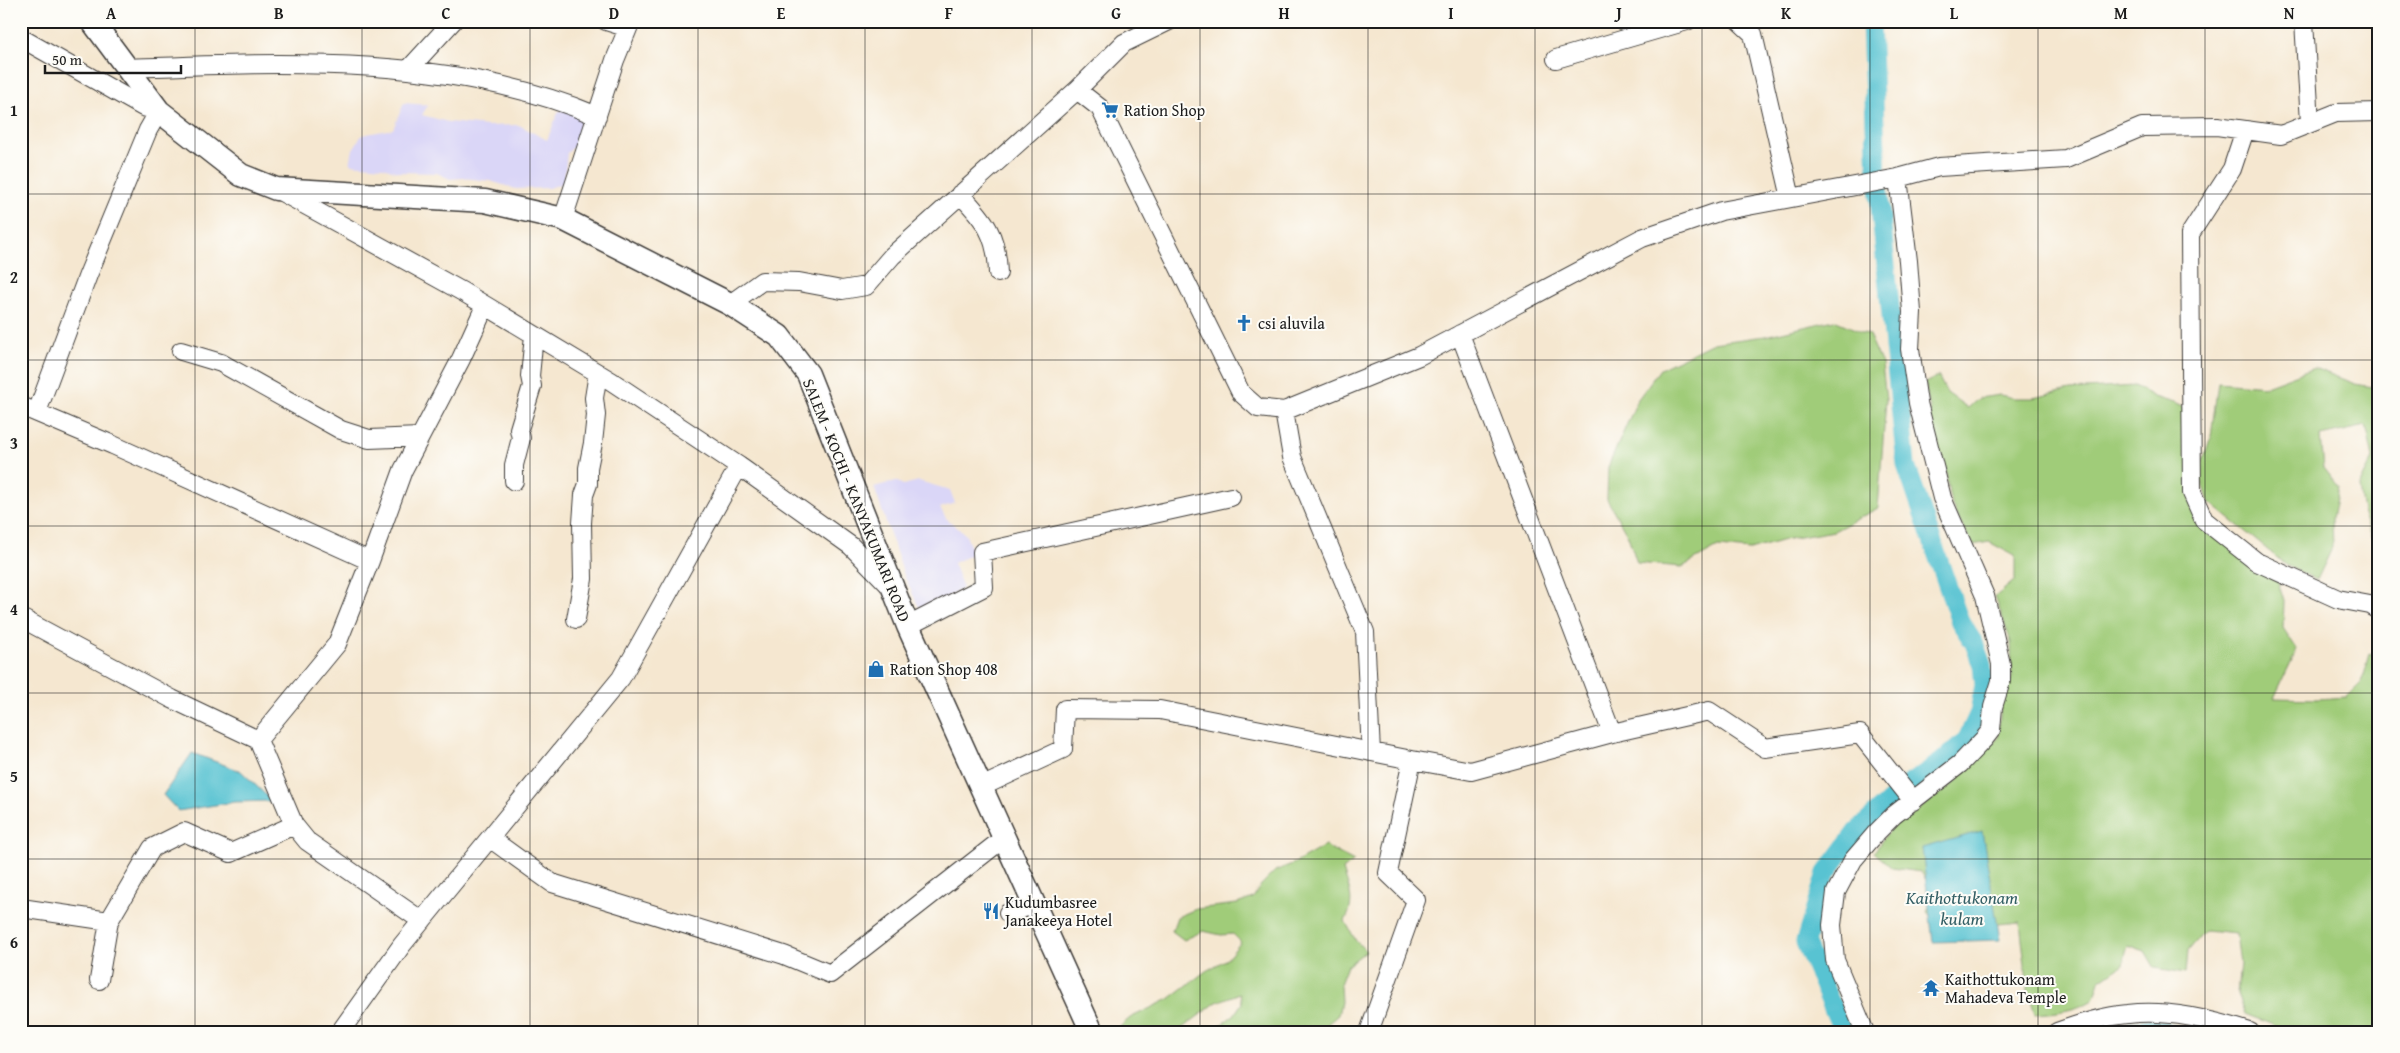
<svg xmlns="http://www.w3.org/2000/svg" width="2400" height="1053" viewBox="0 0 2400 1053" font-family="'Gentium Book Plus',serif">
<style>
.built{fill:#dad6f7}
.green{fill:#a0cc79;stroke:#5e744a}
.water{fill:#58c3d2;stroke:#3a7077}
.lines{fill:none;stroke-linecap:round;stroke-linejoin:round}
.canal{stroke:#58c3d2;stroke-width:19}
.minor-casing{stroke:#3d3a37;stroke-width:20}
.major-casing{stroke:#3d3a37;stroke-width:25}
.minor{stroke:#fff;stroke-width:18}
.major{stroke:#fff;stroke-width:22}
.grid{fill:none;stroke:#1c1c1c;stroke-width:1;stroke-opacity:0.55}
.labels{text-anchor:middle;stroke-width:4;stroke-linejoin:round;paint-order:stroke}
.poi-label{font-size:16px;fill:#1c1c1c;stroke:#fdfcf7;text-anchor:start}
.street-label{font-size:16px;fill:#1c1c1c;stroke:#fdfcf7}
.water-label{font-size:18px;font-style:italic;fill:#345f65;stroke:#fdfcf7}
.neatline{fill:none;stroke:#1c1c1c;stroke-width:2}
.grid-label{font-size:16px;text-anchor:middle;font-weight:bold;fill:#1c1c1c}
</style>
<rect width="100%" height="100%" fill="#fdfcf7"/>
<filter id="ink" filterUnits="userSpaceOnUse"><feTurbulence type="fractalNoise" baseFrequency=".02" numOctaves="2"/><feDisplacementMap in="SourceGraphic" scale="10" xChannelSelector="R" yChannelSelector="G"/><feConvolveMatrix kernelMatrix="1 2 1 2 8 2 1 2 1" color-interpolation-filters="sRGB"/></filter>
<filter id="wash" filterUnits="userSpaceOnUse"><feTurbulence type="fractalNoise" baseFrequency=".0096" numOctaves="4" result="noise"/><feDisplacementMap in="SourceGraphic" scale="20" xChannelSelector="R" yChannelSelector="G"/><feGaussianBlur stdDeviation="1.12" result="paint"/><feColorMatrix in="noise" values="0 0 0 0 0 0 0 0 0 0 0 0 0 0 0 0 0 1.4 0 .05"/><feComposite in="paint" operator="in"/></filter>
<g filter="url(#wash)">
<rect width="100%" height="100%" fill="#f5e7d0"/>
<path class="built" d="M 404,103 L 428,105 L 422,115 L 448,122 L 487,126 L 519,125 L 547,140 L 558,113 L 567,107 L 581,115 L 579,142 L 567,153 L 564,183 L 549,188 L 516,189 L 490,181 L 463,178 L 450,179 L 437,173 L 398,172 L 383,167 L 350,164 L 353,149 L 362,135 L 393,129 Z
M 896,481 L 903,485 L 919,481 L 950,490 L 955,503 L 940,508 L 946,518 L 966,535 L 973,554 L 953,563 L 963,588 L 940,602 L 919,607 L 905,578 L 874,487 Z"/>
<path class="green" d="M 1834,320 L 1869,335 L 1882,364 L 1886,400 L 1878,508 L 1834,531 L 1788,539 L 1750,550 L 1718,547 L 1682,567 L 1637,563 L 1628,536 L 1607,499 L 1608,467 L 1638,399 L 1660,369 L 1713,343 L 1765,336 Z
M 2314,368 L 2355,384 L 2379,388 L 2379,557 L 2363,512 L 2359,486 L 2373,458 L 2366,426 L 2320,436 L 2323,468 L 2338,487 L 2332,519 L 2333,546 L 2317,580 L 2286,565 L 2209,502 L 2199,472 L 2211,436 L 2218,382 L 2266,386 Z
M 1938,376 L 1947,393 L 1968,408 L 1979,398 L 2000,395 L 2013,398 L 2033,398 L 2070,390 L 2135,386 L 2154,397 L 2174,403 L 2192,412 L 2199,518 L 2278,582 L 2284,601 L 2283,628 L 2297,649 L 2274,698 L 2316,699 L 2347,697 L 2362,682 L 2370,654 L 2379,657 L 2379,1032 L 2291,1032 L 2245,1014 L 2237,994 L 2240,963 L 2236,934 L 2205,931 L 2188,951 L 2186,973 L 2155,968 L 2145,951 L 2128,945 L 2123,964 L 2099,981 L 2093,1000 C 2075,1011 2055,1013 2035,1014 L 2028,990 L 2020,922 L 1987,925 L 1938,924 L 1927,912 L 1935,894 L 1921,872 L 1892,868 L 1874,852 L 1893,825 L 1914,813 L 1953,784 L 1998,738 L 2001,704 L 2012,677 L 2011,642 L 1995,597 L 2015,580 L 2015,556 L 1989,542 L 1973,545 L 1955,513 L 1949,494 L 1945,465 L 1932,436 L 1930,409 L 1925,383 Z
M 1325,846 L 1354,861 L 1343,870 C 1349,890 1356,901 1345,921 L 1356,941 L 1366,951 L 1347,966 L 1340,984 L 1341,1002 L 1338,1015 L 1324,1027 L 1327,1032 L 1211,1032 L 1234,1015 L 1242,1003 L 1240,993 L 1217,1002 L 1177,1032 L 1114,1032 L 1130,1018 L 1169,999 L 1206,971 L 1227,959 L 1241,942 L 1233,934 L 1221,935 L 1203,931 L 1184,940 L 1172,931 L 1177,917 L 1196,909 L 1237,904 L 1253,898 L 1261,885 L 1275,871 L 1297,862 Z"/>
<path class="water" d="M 192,753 L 241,771 L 272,801 L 234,802 L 178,811 L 163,795 Z
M 1982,831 L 2000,940 L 1933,942 L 1922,848 Z"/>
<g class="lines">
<path class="canal" d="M 1843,1032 L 1805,942 L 1826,873 L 1856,832 L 1906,786 L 1941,762 L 1967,739 L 1979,713 L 1984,685 L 1982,665 L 1974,643 L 1960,622 L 1906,465 L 1877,176 L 1871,21
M 2129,1032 L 2149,1028 L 2168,1032"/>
</g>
</g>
<g filter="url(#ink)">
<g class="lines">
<g class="minor-casing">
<path id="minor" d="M 606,21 L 628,28
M 1739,21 L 1753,34 L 1791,198
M 2304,21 L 2310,123
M 21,38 L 143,107 L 159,111 L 148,130 L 88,275 L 37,412
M 1556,59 L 1687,21
M 127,68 C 283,62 451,54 597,116
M 409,69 L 453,21
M 1077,90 L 1100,108 L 1241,393 L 1258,408 L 1284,411 L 1419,356 L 1642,238 L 1721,211 L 1898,178 L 1939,167 L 2066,159 L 2142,127 L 2217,126 L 2281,135 L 2336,113 L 2379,112
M 2245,130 L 2232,169 L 2190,234 L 2192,493 L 2204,520 L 2257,562 L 2338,599 L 2370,605 L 2379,610
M 278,190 L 463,292 L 611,381 L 739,466 L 851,546 L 889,585
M 960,194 C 985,220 997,235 998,273
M 563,219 L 615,60 L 631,21
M 730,304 L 762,281 L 799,282 L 842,290 L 866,286 L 892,256 L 1077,90 L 1124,43 L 1169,21
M 1460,334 L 1612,733
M 181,351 L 221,363 L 341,430 L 369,439 L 420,437
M 21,406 L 113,445 L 370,561
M 1284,411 L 1292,457 L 1365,632 L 1371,752
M 514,481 L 514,465 L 521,438 L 519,429 L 532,386 L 530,376 L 534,335
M 21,618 L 172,699 L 258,740 L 294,825 L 307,841 L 422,921
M 576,619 L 583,579 L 582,523 L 584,495 L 588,484 L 588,468 L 593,443 L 596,415 L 594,398 L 598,373
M 908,626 L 984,587 L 982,552 L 1231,497
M 258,740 L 337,644 L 370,561 L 403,470 L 461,359 L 485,306
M 1412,760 L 1471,771 L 1612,733 L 1709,711 L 1765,748 L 1860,734 L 1913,801
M 981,787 L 1063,749 L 1065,709 L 1160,710 L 1412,760 L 1388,873 L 1416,900 L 1369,1032
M 491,839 L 552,883 L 784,955 L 830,974 L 1004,838
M 21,908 L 109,921
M 1008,913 L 1034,905
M 99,980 L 109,921 L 152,848 L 184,832 L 231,853 L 294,825
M 340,1032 L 402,945 L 621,678 L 739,466
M 1865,1032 L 1835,960 L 1832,925 L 1836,892 L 1853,860 L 1877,832 L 1894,815 L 1960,764 L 1984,739 L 1991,730 L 1993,707 L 2001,681 L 2001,664 L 1985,596 L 1942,498 L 1918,403 L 1910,349 L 1912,312 L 1908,261 L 1898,178
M 2057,1032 C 2080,1024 2104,1016 2128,1014 C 2168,1009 2212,1020 2250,1032"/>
</g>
<g class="major-casing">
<path id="major" d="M 92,21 L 159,111 L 241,175 L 276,189 L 485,201 L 563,219 L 730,304 L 779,336 L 808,374 L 908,626 L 1092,1032"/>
</g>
<use href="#minor" class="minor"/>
<use href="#major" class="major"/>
</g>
</g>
<path class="grid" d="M 195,21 L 195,1032M 362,21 L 362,1032M 530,21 L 530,1032M 698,21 L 698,1032M 865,21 L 865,1032M 1032,21 L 1032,1032M 1200,21 L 1200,1032M 1368,21 L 1368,1032M 1535,21 L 1535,1032M 1702,21 L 1702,1032M 1870,21 L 1870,1032M 2038,21 L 2038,1032M 2205,21 L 2205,1032M 21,194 L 2379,194M 21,360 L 2379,360M 21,526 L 2379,526M 21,693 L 2379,693M 21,859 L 2379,859"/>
<defs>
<g id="supermarket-bare" transform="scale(1.35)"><path d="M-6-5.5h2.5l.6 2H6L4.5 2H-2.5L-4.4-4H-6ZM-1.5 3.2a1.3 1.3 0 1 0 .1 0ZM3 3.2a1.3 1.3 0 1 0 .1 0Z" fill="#1f6fb2" stroke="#fdfcf7" stroke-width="2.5" paint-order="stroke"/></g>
<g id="church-bare" transform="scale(1.35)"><path d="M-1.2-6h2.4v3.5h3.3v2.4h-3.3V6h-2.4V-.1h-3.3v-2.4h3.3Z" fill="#1f6fb2" stroke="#fdfcf7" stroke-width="2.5" paint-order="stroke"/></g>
<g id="shop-bare" transform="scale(1.35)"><path d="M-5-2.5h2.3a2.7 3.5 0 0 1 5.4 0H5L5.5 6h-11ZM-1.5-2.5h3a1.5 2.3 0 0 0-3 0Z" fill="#1f6fb2" stroke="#fdfcf7" stroke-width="2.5" paint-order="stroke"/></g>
<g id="restaurant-bare" transform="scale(1.35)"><path d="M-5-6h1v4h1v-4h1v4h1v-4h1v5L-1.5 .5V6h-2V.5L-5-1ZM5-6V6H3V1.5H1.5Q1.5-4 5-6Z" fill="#1f6fb2" stroke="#fdfcf7" stroke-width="2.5" paint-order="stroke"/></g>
<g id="temple-bare" transform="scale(1.35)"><path d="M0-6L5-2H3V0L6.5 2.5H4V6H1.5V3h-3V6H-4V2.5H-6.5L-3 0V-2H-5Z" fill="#1f6fb2" stroke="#fdfcf7" stroke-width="2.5" paint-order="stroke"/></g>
</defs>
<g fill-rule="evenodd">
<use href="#supermarket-bare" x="1110" y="110"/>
<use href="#church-bare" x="1244" y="323"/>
<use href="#shop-bare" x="876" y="669"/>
<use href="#restaurant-bare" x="991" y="911"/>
<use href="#temple-bare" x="1931" y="988"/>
</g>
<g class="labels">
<g class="poi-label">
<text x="1124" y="116">Ration Shop</text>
<text x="1258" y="329">csi aluvila</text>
<text x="890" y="675">Ration Shop 408</text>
<text x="1005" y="908">Kudumbasree<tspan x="1005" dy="18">Janakeeya Hotel</tspan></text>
<text x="1945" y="985">Kaithottukonam<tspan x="1945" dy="18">Mahadeva Temple</tspan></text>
</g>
<g class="street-label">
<text transform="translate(857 500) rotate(68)" y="6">SALEM - KOCHI - KANYAKUMARI ROAD</text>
</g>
<g class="water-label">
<text x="1962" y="904">Kaithottukonam<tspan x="1962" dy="21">kulam</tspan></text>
</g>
</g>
<rect width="2400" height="1053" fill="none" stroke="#fdfcf7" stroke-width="55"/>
<path d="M45 65v8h136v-8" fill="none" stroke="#1c1c1c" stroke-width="2.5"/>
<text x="52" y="65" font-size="15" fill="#1c1c1c" stroke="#fdfcf7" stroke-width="4" paint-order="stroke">50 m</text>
<rect x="28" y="28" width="2344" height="998" class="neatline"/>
<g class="grid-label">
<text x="111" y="19">A</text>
<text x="279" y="19">B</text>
<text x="446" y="19">C</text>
<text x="614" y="19">D</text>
<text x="781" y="19">E</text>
<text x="949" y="19">F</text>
<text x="1116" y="19">G</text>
<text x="1284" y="19">H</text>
<text x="1451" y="19">I</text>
<text x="1619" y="19">J</text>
<text x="1786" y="19">K</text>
<text x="1954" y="19">L</text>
<text x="2121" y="19">M</text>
<text x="2289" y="19">N</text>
<text x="14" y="116">1</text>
<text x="14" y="283">2</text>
<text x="14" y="449">3</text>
<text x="14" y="615">4</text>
<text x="14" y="782">5</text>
<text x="14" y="948">6</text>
</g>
</svg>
